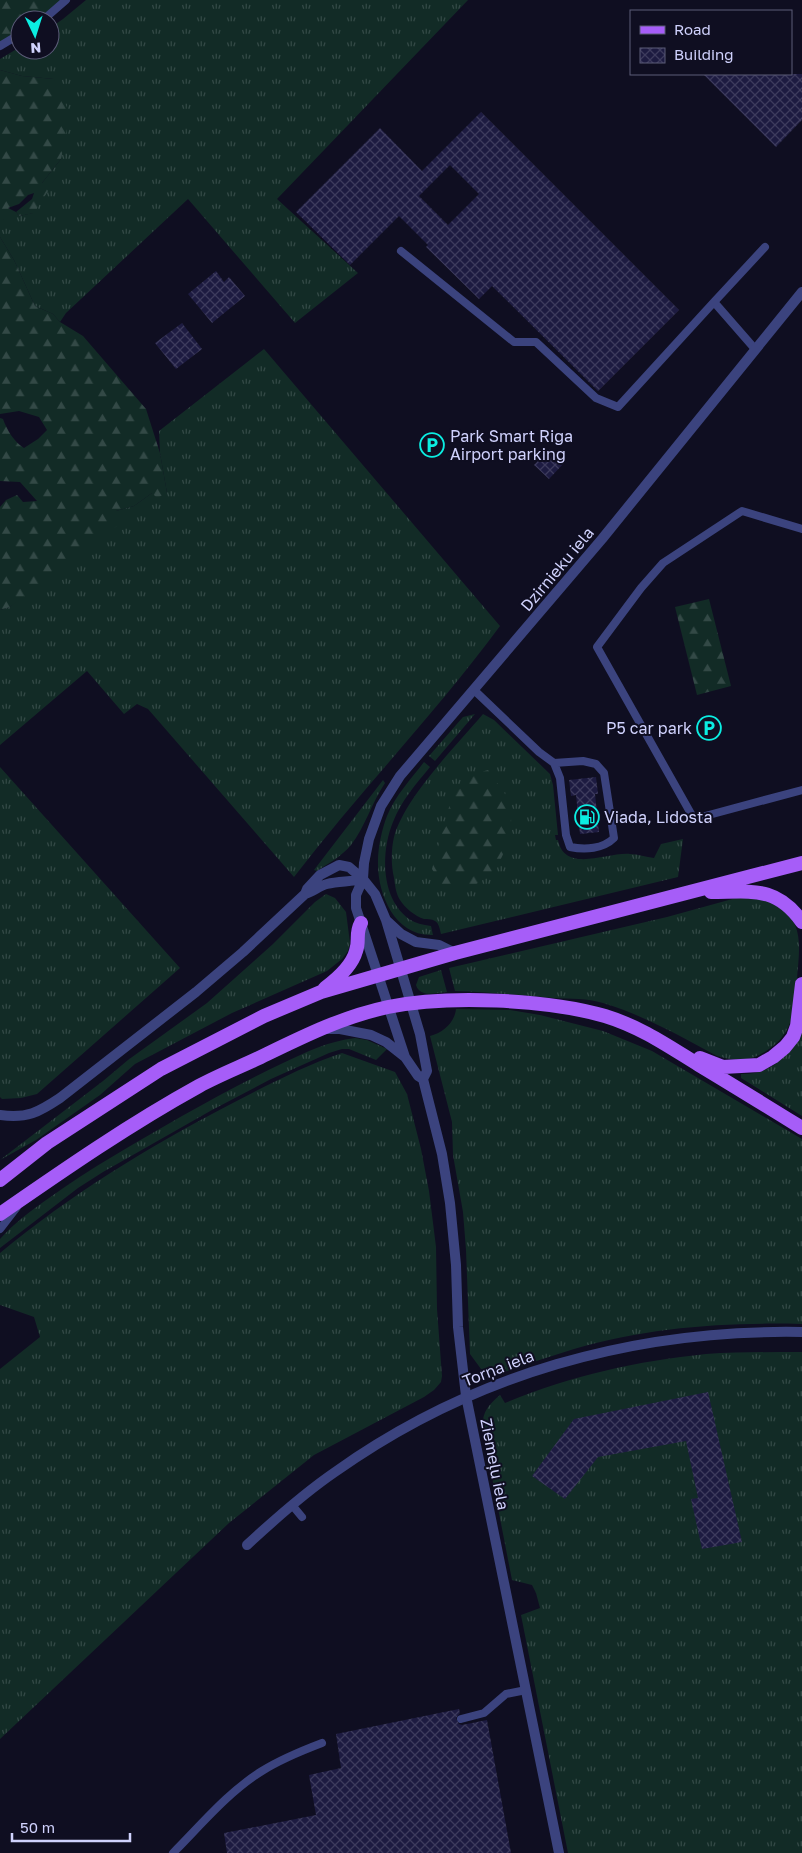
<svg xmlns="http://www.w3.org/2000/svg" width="802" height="1853" viewBox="0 0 802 1853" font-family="'Golos Text',sans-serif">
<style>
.grass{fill:url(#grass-tufts)}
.forest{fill:url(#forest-firs)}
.building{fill:url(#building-cross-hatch);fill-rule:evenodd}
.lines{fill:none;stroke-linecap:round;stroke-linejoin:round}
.service{stroke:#3b437e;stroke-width:8}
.minor{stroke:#3b437e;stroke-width:10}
.tertiary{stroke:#3b437e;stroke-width:10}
.primary{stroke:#a65df8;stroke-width:14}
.labels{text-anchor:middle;stroke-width:4;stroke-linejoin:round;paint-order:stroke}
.poi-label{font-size:16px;fill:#d0d2fd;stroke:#0f0e21;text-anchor:start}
.street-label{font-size:16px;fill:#d0d2fd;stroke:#0f0e21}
</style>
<defs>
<pattern id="grass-tufts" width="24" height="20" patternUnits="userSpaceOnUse" patternTransform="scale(1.25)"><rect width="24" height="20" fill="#122b26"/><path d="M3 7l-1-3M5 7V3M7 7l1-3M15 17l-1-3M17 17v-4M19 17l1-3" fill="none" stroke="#334946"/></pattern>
<pattern id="forest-firs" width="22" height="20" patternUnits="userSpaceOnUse" patternTransform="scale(1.25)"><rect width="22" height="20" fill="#122b26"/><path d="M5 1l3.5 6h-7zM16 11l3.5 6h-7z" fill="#334946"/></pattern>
<pattern id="building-cross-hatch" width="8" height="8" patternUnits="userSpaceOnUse" patternTransform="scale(1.25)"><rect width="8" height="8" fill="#1d1b41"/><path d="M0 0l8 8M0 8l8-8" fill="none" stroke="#3d3b5d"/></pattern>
</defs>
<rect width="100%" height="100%" fill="#0f0e21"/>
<path class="grass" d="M 86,0 L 468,0 L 277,199 L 358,273 L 295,323 L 188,199 L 66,313 L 60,322 L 53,314 L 35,306 L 14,260 L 0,237 L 0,220 L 3,220 L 8,208 L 16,212 L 19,216 L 33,213 L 42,183 L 61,159 L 54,79 L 22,76 L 0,70 L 0,59 L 20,47 L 20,50 L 50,50 L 50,28 L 63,19 Z
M 264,349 L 500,626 C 436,713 360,791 294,877 L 148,709 L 137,704 L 124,714 L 87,671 L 0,745 L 0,610 L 10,607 L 116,511 L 134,506 L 152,493 L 167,493 L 160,453 L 159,431 Z
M 475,714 L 435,761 L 429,756 L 463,717 Z
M 483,714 L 494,720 L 550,774 L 553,785 L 558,835 L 555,835 L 556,840 L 558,840 C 565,874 607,852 630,854 C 638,854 646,857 654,858 L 661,844 L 683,839 L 678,877 L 441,934 C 440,930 439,923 435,921 C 432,919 427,919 424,919 C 415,916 405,908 400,900 C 396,894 395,885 394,878 C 391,865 391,850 394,837 C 405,797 456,746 483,714 Z
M 424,762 L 430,767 C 416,784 401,801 393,822 C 381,851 380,898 409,919 C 415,923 423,925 431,926 L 433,935 C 395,937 377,894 378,861 C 378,847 382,829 387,816 C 395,796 411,779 424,762 Z
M 0,767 L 180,968 L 37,1094 L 21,1098 L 2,1099 L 0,1097 Z
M 383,780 L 385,783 C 372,802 365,827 351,845 C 342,856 329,863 317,871 L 314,870 Z
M 326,894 L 335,898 L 346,912 L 350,943 L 348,951 L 342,959 L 327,971 L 232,1013 L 135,1064 L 100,1095 L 36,1140 L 0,1160 L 103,1081 L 128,1060 L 207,1003 L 273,944 L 315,902 Z
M 736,898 C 743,898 752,896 759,898 C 771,900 790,913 795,925 C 802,941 798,962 797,979 C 793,1013 795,1035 761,1054 C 746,1062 733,1061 717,1056 C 680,1036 643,1015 603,1003 C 587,998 571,999 554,998 C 521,995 488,992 455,991 L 449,968 L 667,917 Z
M 441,970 L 447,992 C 436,993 420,998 416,985 L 419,977 Z
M 456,1009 L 510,1010 L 540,1015 L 603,1031 L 652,1051 L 802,1139 L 802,1324 C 726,1322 648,1327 574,1349 C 551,1356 528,1364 505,1372 L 493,1373 L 481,1369 L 470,1354 L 466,1250 L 463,1212 L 453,1155 L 452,1122 L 430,1036 C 443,1033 455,1022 456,1009 Z
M 802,1030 L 802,1116 L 741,1078 L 741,1074 C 772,1075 788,1056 802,1030 Z
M 355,1038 L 367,1040 L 387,1049 L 376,1060 L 349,1049 L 342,1049 L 329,1053 L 271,1079 L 212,1110 L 103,1172 L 78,1188 L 0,1248 L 0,1239 C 14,1223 32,1210 49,1198 C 92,1167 137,1142 182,1116 C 216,1097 249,1079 283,1063 C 306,1052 329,1041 355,1038 Z
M 342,1053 L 395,1072 L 407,1094 L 421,1149 L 429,1191 L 436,1247 L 437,1309 L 442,1376 L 441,1382 L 434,1390 L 424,1397 L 314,1455 L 229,1523 L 0,1739 L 0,1369 L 40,1337 L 34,1317 L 0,1305 L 0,1253 C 70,1195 148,1147 229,1105 C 266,1086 303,1066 342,1053 Z
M 802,1352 L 802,1853 L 568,1853 L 521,1615 L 540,1608 L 536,1593 L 532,1585 L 512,1580 L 483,1431 C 481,1414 487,1406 500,1395 L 505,1403 C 569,1376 637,1361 706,1354 C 738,1352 770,1352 802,1352 Z"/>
<path class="forest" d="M 0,0 L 66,0 L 43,20 L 20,20 L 20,34 L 0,45 Z
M 0,70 L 22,76 L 54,79 L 70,114 L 61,159 L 42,183 L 48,191 L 34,213 L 19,216 L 16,212 L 32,199 L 34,193 L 28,195 L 19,204 L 8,208 L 10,215 L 3,220 L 0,220 Z
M 0,237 L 14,260 L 35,306 L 53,314 L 60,322 L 83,336 L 146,409 L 160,453 L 167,493 L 157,498 L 152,493 L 134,506 L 116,511 L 118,525 L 10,607 L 0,610 L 0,507 L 6,500 L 17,495 L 23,502 L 37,501 L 20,482 L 0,481 L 0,418 L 3,419 C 7,430 14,442 24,448 L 38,439 L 47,430 L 39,417 L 19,411 L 0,414 Z
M 709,599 L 731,686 L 697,695 L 675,607 Z
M 488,770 L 510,801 L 512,836 L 494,873 L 470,888 L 443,887 L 432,869 L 451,800 L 467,776 Z"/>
<path class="building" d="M 703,74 L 802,74 L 802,120 L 776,147 Z
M 481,112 L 679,310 L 598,391 L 492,286 L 479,299 L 426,247 L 428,245 L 399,216 L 350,265 L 296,212 L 380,128 L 422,171 ZM 450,165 L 479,194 L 448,225 L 419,196 Z
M 216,271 L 224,282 L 229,277 L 245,296 L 212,323 L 188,294 Z
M 182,323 L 202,349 L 176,369 L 155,343 Z
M 549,449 L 564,463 L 549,479 L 534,465 Z
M 596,777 L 598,794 L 595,794 L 599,832 L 580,834 L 576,795 L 571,796 L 569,780 Z
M 708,1392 L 742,1542 L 702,1549 L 691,1499 L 698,1498 L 686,1441 L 598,1457 L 565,1499 L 532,1476 L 574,1419 Z
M 459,1709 L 460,1713 L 456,1718 L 459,1724 L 462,1725 L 487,1720 L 511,1853 L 227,1853 L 224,1833 L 316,1815 L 309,1775 L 341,1768 L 336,1734 Z"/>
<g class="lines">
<path class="service" d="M 43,20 L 66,0
M 0,46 L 20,34
M 401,251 L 514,342 L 536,342 L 596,398 L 618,407 L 714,302 L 755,349
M 714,302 L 765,247
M 802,529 L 742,511 L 663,563 L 641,588 L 597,647 L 694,819 L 802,790
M 474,690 L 539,752 L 554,763 L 560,778 L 566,835 L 570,847 C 585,850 603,849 614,838 L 604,773 L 596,764 L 583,761 L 554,763
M 0,1229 L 17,1207
M 292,1505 L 302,1517
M 461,1719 L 484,1713 L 506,1694 L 526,1690
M 173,1853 C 201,1825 228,1792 262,1771 C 281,1759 301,1751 322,1743"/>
<path class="minor" d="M 247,1545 C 275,1519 303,1494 335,1472 C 473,1374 633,1329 802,1332"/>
<path class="tertiary" d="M 305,894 C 313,892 319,886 327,884 C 339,881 351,882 363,879
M 387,921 L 401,934 L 416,942 L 439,945 L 455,953
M 327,1029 L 340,1029 L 371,1035 L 386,1042 L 405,1057
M 423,1079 L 418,1076 L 405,1057 L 356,908 L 356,895 L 363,879 L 364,863 L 369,839 L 381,806 L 400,776 L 602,539 L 802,292
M 0,1115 C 27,1119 39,1112 60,1098 L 196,992 L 243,952 L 305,894 L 307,889 L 320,875 L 339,865 L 349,867 L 363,879 L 375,894 L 386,920 L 420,1034 L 427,1071 L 423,1079 L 442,1154 L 450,1203 L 456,1265 L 458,1327 L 466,1396 L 559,1853"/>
<path class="primary" d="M 711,892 C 750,892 776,885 802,922
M 325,988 C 337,979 352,966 356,951 C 360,940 355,934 361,923
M 700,1058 L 723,1067 L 759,1065 L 773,1057 L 785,1047 L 793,1037 L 797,1026 L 802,984
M 0,1180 L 47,1143 L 161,1069 L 264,1016 L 321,992 L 455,953 L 802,863
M 0,1214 C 65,1169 130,1124 199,1086 C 221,1074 245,1065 267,1054 C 306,1035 345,1016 388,1007 C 448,995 546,999 605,1016 C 641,1027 668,1046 699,1065 C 734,1086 768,1107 802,1128"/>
</g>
<defs>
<g id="parking-ring" transform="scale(1.25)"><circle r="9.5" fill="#0f0e21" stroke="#0beee2" stroke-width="1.5"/><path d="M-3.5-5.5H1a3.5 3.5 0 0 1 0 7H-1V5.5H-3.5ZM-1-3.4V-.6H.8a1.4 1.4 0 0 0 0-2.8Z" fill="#0beee2"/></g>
<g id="fuel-ring" transform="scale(1.25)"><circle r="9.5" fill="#0f0e21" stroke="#0beee2" stroke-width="1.5"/><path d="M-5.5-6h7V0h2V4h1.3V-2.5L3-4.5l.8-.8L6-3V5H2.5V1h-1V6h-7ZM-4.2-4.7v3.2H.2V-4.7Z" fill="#0beee2"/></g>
</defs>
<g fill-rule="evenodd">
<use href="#parking-ring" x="432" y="445"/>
<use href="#parking-ring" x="709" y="728"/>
<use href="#fuel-ring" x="587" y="817"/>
</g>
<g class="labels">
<g class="poi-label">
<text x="450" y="442">Park Smart Riga<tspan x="450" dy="18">Airport parking</tspan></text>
<text x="692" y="734" text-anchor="end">P5 car park</text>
<text x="604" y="823">Viada, Lidosta</text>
</g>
<g class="street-label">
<text transform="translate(557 569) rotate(-50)" y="6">Dzirnieku iela</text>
<text transform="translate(498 1368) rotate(-21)" y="6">Torņa iela</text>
<text transform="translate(495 1464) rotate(79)" y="6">Ziemeļu iela</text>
</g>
</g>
<rect x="630" y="10" width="162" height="65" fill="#0f0e21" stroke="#5c5c79"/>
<rect x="640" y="26" width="25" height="8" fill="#a65df8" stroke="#5c5c79"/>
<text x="674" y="35" font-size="15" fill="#d0d2fd">Road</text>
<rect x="640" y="48" width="25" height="15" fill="url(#building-cross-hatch)" stroke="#5c5c79"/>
<text x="674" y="60" font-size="15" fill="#d0d2fd">Building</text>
<g transform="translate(35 35) rotate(176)"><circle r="24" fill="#0f0e21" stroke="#5c5c79"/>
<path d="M0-4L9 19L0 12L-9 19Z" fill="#0beee2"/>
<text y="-8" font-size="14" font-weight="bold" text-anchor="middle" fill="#d0d2fd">N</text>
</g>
<path d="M12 1833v8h118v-8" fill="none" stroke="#d0d2fd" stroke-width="2.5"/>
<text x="20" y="1833" font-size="15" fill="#d0d2fd" stroke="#0f0e21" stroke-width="4" paint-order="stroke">50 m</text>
</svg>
